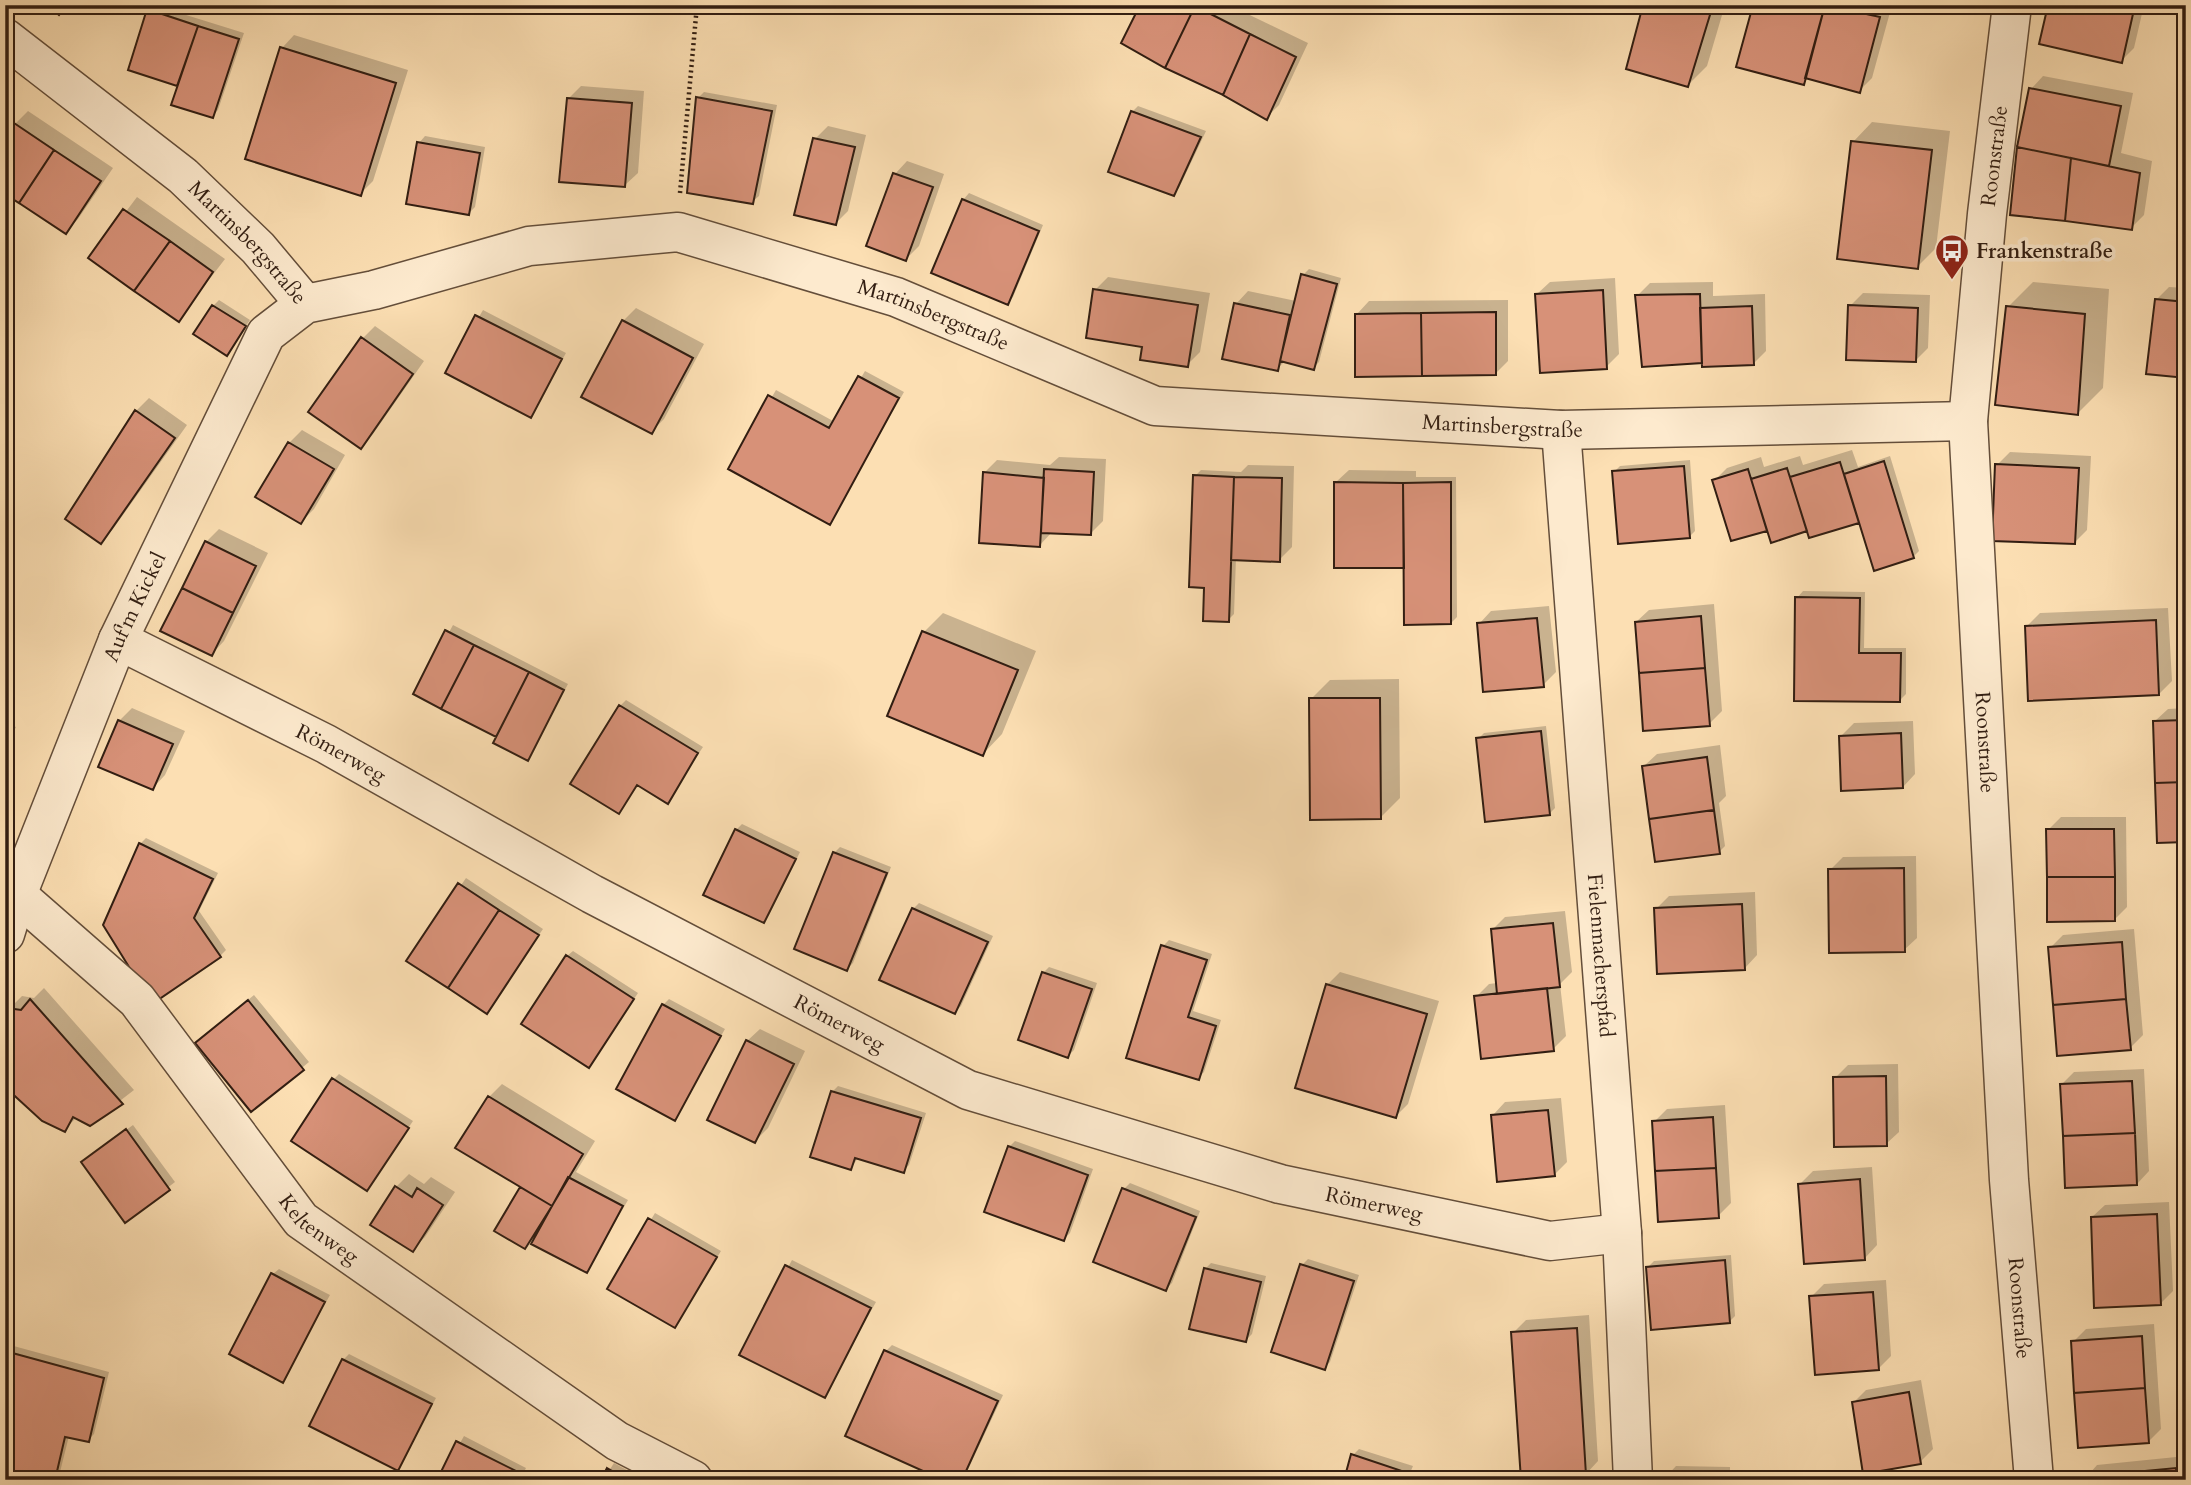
<svg xmlns="http://www.w3.org/2000/svg" width="2191" height="1485" viewBox="0 0 2191 1485" font-family="Cardo,serif">
<style>
.shadow{fill:#0003}
.building{fill:#d79178;stroke:#321e12;stroke-width:2}
.lines{fill:none;stroke-linecap:round;stroke-linejoin:round}
.minor-casing{stroke:#644e3a;stroke-width:41}
.path{stroke:#321e12;stroke-width:4.5;stroke-dasharray:2 3.5;stroke-linecap:butt}
.minor{stroke:#fdeace;stroke-width:38}
.labels{text-anchor:middle;stroke-width:7;stroke-linejoin:round;paint-order:stroke}
.street-label{font-size:21px;fill:#321e12;stroke:#fdeace}
.poi-label{font-size:21px;font-weight:bold;fill:#321e12;stroke:#fdeace;text-anchor:start}
</style>
<rect width="100%" height="100%" fill="#fcdfb3"/>
<filter id="stains"><feTurbulence type="fractalNoise" baseFrequency=".00286" numOctaves="4"/><feColorMatrix values="0 0 0 0 .2 0 0 0 0 .09 0 0 0 0 .02 0 0 0 .5 -.17"/></filter>
<radialGradient id="worn" r=".72"><stop offset=".6" stop-color="#630" stop-opacity="0"/><stop offset="1" stop-color="#630" stop-opacity=".3"/></radialGradient>
<path class="shadow" d="M 154,5 L 244,33 L 218,110 L 212,116 L 180,85 L 130,69 L 149,10 Z
M 1142,5 L 1229,5 L 1308,43 L 1279,105 L 1266,118 L 1124,42 Z
M 1610,5 L 1625,5 L 1622,8 Z
M 1645,5 L 1725,5 L 1707,66 L 1688,85 Z
M 1754,5 L 1892,5 L 1872,78 L 1859,91 L 1809,77 L 1803,83 Z
M 2050,5 L 2144,5 L 2134,48 L 2121,61 Z
M 294,35 L 408,70 L 373,181 L 360,194 L 282,48 Z
M 2043,76 L 2133,93 L 2121,153 L 2152,161 L 2144,215 L 2131,228 L 2031,89 Z
M 581,86 L 644,91 L 638,173 L 625,185 L 568,99 Z
M 704,92 L 777,105 L 759,196 L 752,202 L 698,98 Z
M 1138,106 L 1206,131 L 1179,188 L 1173,194 L 1132,112 Z
M 28,111 L 113,168 L 78,219 L 66,232 L 15,124 Z
M 1872,122 L 1950,131 L 1936,248 L 1917,267 L 1853,142 Z
M 828,126 L 866,135 L 848,211 L 836,223 L 815,139 Z
M 425,136 L 485,147 L 475,207 L 469,213 L 419,143 Z
M 907,161 L 944,174 L 919,246 L 906,259 L 895,174 Z
M 969,193 L 1043,225 L 1013,297 L 1007,303 L 933,272 L 963,200 Z
M 137,197 L 225,259 L 178,320 L 91,258 Z
M 1309,269 L 1341,278 L 1319,362 L 1313,368 L 1285,361 L 1277,369 L 1236,304 L 1248,291 L 1296,301 L 1303,275 Z
M 1108,277 L 1210,293 L 1200,352 L 1187,365 L 1144,345 L 1095,290 Z
M 1615,278 L 1619,354 L 1606,367 L 1537,294 L 1550,282 Z
M 1713,282 L 1713,296 L 1765,294 L 1766,351 L 1753,364 L 1703,361 L 1637,296 L 1650,283 Z
M 2033,282 L 2109,289 L 2103,388 L 2078,413 L 2008,307 Z
M 2169,287 L 2186,288 L 2186,377 L 2157,299 Z
M 1863,293 L 1930,295 L 1928,348 L 1915,361 L 1850,306 Z
M 219,300 L 250,320 L 227,353 L 213,306 Z
M 1508,300 L 1508,361 L 1495,374 L 1357,314 L 1369,301 Z
M 636,308 L 704,344 L 664,419 L 651,432 L 623,321 Z
M 483,310 L 566,353 L 531,416 L 447,372 Z
M 375,326 L 424,361 L 373,434 L 360,446 L 362,339 Z
M 865,371 L 904,392 L 829,523 L 730,468 L 776,390 L 835,422 Z
M 149,398 L 187,425 L 113,529 L 100,542 L 136,411 Z
M 302,430 L 345,455 L 314,509 L 301,522 L 289,443 Z
M 1852,450 L 1858,467 L 1890,456 L 1919,551 L 1913,557 L 1859,519 L 1808,529 L 1768,528 L 1732,539 L 1714,481 L 1727,468 L 1761,457 L 1764,467 L 1800,456 L 1803,465 Z
M 2010,452 L 2091,456 L 2087,530 L 2075,542 L 1997,465 Z
M 1059,457 L 1106,459 L 1103,521 L 1090,534 L 1052,532 L 1040,545 L 984,473 L 997,460 L 1050,465 Z
M 1690,460 L 1695,531 L 1689,537 L 1614,472 L 1620,466 Z
M 1248,465 L 1294,466 L 1292,547 L 1279,560 L 1236,558 L 1234,614 L 1228,620 L 1206,586 L 1195,476 L 1201,470 L 1241,472 Z
M 1349,470 L 1416,471 L 1416,477 L 1456,477 L 1457,617 L 1451,623 L 1336,482 Z
M 219,529 L 268,553 L 224,641 L 212,654 L 206,542 Z
M 1803,591 L 1865,592 L 1864,648 L 1906,648 L 1906,694 L 1900,700 L 1797,598 Z
M 1714,604 L 1722,711 L 1709,724 L 1636,622 L 1649,610 Z
M 1549,606 L 1556,672 L 1543,685 L 1479,624 L 1491,611 Z
M 2168,608 L 2172,681 L 2159,694 L 2027,626 L 2040,613 Z
M 943,613 L 1036,651 L 1002,734 L 983,754 L 924,632 Z
M 453,625 L 568,684 L 528,759 L 498,736 L 415,694 Z
M 1399,679 L 1400,798 L 1381,817 L 1311,699 L 1330,680 Z
M 626,700 L 703,747 L 667,801 L 639,784 L 619,812 L 620,706 Z
M 132,708 L 185,731 L 165,775 L 153,788 L 119,721 Z
M 2186,708 L 2186,840 L 2155,721 L 2168,709 Z
M 1913,721 L 1915,774 L 1903,787 L 1841,736 L 1854,723 Z
M 5,722 L 16,727 L 5,749 Z
M 1546,726 L 1555,808 L 1549,814 L 1478,739 L 1484,733 Z
M 1720,745 L 1726,796 L 1719,803 L 1725,846 L 1719,852 L 1644,766 L 1657,754 Z
M 2061,817 L 2126,817 L 2127,907 L 2114,920 L 2048,830 Z
M 742,824 L 800,852 L 769,915 L 763,921 L 736,830 Z
M 146,838 L 218,873 L 199,911 L 226,950 L 220,956 L 140,844 Z
M 840,847 L 891,867 L 853,963 L 847,969 L 834,853 Z
M 1916,856 L 1917,938 L 1904,950 L 1830,870 L 1843,857 Z
M 466,878 L 543,929 L 486,1012 L 409,961 Z
M 1755,892 L 1757,955 L 1745,968 L 1656,909 L 1669,896 Z
M 919,903 L 993,936 L 961,1006 L 955,1012 L 913,909 Z
M 1565,911 L 1572,972 L 1560,984 L 1566,1036 L 1553,1049 L 1476,997 L 1489,984 L 1497,983 L 1492,930 L 1505,917 Z
M 2134,929 L 2143,1035 L 2130,1048 L 2050,948 L 2063,935 Z
M 1169,940 L 1212,954 L 1193,1011 L 1221,1020 L 1204,1072 L 1198,1078 L 1163,946 Z
M 573,951 L 638,993 L 589,1066 L 567,956 Z
M 1049,967 L 1097,983 L 1074,1050 L 1068,1056 L 1043,973 Z
M 1340,972 L 1439,1001 L 1408,1104 L 1396,1116 L 1327,985 Z
M 44,988 L 134,1090 L 90,1124 L 77,1117 L 64,1130 L 5,1085 L 5,1022 L 9,1009 L 22,996 L 34,998 Z
M 254,995 L 309,1062 L 251,1110 L 203,1037 Z
M 669,999 L 725,1029 L 674,1119 L 663,1005 Z
M 760,1029 L 805,1051 L 768,1128 L 755,1141 L 747,1041 Z
M 1898,1064 L 1899,1132 L 1886,1144 L 1835,1078 L 1848,1065 Z
M 2144,1069 L 2149,1171 L 2137,1184 L 2061,1085 L 2074,1072 Z
M 339,1074 L 413,1121 L 367,1188 L 333,1080 Z
M 502,1084 L 595,1141 L 576,1172 L 628,1200 L 587,1271 L 536,1236 L 525,1247 L 523,1187 L 458,1147 L 489,1097 Z
M 838,1086 L 926,1113 L 909,1165 L 903,1171 L 858,1158 L 851,1168 L 832,1092 Z
M 1561,1098 L 1567,1162 L 1554,1175 L 1493,1115 L 1505,1102 Z
M 1725,1105 L 1731,1203 L 1718,1216 L 1654,1122 L 1667,1109 Z
M 133,1125 L 175,1182 L 126,1220 L 89,1157 Z
M 1015,1141 L 1093,1169 L 1070,1233 L 1064,1239 L 1009,1147 Z
M 1872,1167 L 1877,1245 L 1865,1258 L 1800,1184 L 1813,1171 Z
M 409,1174 L 424,1184 L 431,1177 L 455,1192 L 425,1237 L 412,1250 L 396,1187 Z
M 1130,1183 L 1200,1211 L 1172,1283 L 1166,1289 L 1095,1261 L 1124,1189 Z
M 2169,1202 L 2173,1291 L 2160,1304 L 2092,1217 L 2105,1205 Z
M 655,1213 L 721,1251 L 675,1326 L 609,1288 Z
M 1731,1255 L 1735,1316 L 1729,1322 L 1648,1267 L 1654,1261 Z
M 1308,1259 L 1359,1275 L 1330,1362 L 1324,1368 L 1302,1265 Z
M 792,1260 L 876,1302 L 824,1396 L 741,1354 Z
M 1211,1263 L 1266,1276 L 1252,1334 L 1246,1340 L 1205,1269 Z
M 279,1269 L 330,1295 L 282,1381 L 273,1274 Z
M 1886,1280 L 1891,1356 L 1878,1369 L 1811,1297 L 1824,1284 Z
M 1589,1315 L 1598,1461 L 1586,1474 L 1513,1333 L 1526,1320 Z
M 2154,1324 L 2161,1429 L 2148,1442 L 2073,1342 L 2086,1329 Z
M 10,1345 L 109,1372 L 94,1434 L 88,1440 L 69,1436 L 58,1480 L 5,1480 L 12,1423 L 5,1420 L 5,1350 Z
M 892,1345 L 1003,1395 L 963,1480 L 947,1480 L 886,1351 Z
M 349,1354 L 436,1398 L 398,1469 L 343,1360 Z
M 1921,1380 L 1933,1449 L 1920,1462 L 1854,1402 L 1866,1390 Z
M 464,1436 L 526,1468 L 520,1480 L 439,1480 Z
M 1359,1449 L 1413,1466 L 1407,1480 L 1346,1480 L 1353,1455 Z
M 2186,1456 L 2186,1480 L 2084,1480 L 2097,1465 Z
M 614,1463 L 645,1480 L 603,1480 Z
M 1676,1466 L 1730,1467 L 1730,1480 L 1663,1480 Z
M 1032,1475 L 1044,1480 L 1027,1480 Z"/>
<path class="building" d="M 48,5 L 67,5 L 59,15 Z
M 1140,5 L 1195,6 L 1165,68 L 1121,43 Z
M 1643,5 L 1713,5 L 1688,87 L 1626,69 Z
M 1753,5 L 1825,5 L 1804,85 L 1736,67 Z
M 1825,5 L 1880,17 L 1860,93 L 1805,78 Z
M 2048,5 L 2135,5 L 2122,63 L 2039,44 Z
M 1195,6 L 1250,34 L 1223,95 L 1165,68 Z
M 147,9 L 198,26 L 177,86 L 128,70 Z
M 198,26 L 239,39 L 213,118 L 171,105 Z
M 1250,34 L 1296,57 L 1267,120 L 1223,95 Z
M 280,47 L 396,83 L 361,196 L 245,159 Z
M 2029,88 L 2121,106 L 2109,166 L 2017,147 Z
M 696,97 L 772,111 L 753,204 L 687,193 Z
M 567,98 L 632,103 L 625,187 L 559,182 Z
M 1131,111 L 1201,137 L 1174,196 L 1108,172 Z
M 14,123 L 54,150 L 19,203 L 5,194 L 5,135 Z
M 813,138 L 855,147 L 836,225 L 794,215 Z
M 1851,141 L 1932,150 L 1918,269 L 1837,259 Z
M 417,142 L 480,153 L 469,215 L 406,204 Z
M 2017,147 L 2071,158 L 2065,221 L 2010,215 Z
M 54,150 L 101,181 L 66,234 L 19,203 Z
M 2071,158 L 2140,173 L 2132,230 L 2065,221 Z
M 893,173 L 933,187 L 906,261 L 866,246 Z
M 962,199 L 1039,231 L 1008,305 L 931,273 Z
M 123,209 L 170,241 L 134,291 L 88,258 Z
M 170,241 L 213,272 L 179,322 L 134,291 Z
M 1301,274 L 1337,284 L 1314,370 L 1280,361 Z
M 1093,289 L 1198,305 L 1188,367 L 1140,360 L 1142,347 L 1086,338 Z
M 1603,290 L 1607,369 L 1540,373 L 1535,294 Z
M 1700,294 L 1702,363 L 1642,367 L 1635,295 Z
M 2155,299 L 2186,302 L 2186,378 L 2146,374 Z
M 1234,303 L 1290,315 L 1278,371 L 1222,359 Z
M 212,305 L 246,326 L 227,356 L 193,334 Z
M 1848,305 L 1918,308 L 1916,362 L 1846,360 Z
M 1752,306 L 1754,365 L 1702,367 L 1700,308 Z
M 2006,306 L 2085,314 L 2078,415 L 1995,405 Z
M 1496,312 L 1496,375 L 1422,376 L 1421,313 Z
M 1421,313 L 1422,376 L 1355,377 L 1355,314 Z
M 475,315 L 562,359 L 531,418 L 445,373 Z
M 622,320 L 693,358 L 652,434 L 581,397 Z
M 361,337 L 413,374 L 361,449 L 308,412 Z
M 858,376 L 899,398 L 830,525 L 728,469 L 768,395 L 829,428 Z
M 135,410 L 175,438 L 101,544 L 65,519 Z
M 288,442 L 334,469 L 301,524 L 255,497 Z
M 1884,461 L 1914,558 L 1874,571 L 1844,474 Z
M 1840,462 L 1859,523 L 1809,538 L 1790,477 Z
M 1995,464 L 2079,468 L 2075,544 L 1992,541 Z
M 1684,466 L 1690,538 L 1618,544 L 1612,471 Z
M 1787,468 L 1807,531 L 1771,543 L 1751,479 Z
M 1044,469 L 1094,472 L 1091,535 L 1041,533 Z
M 1748,469 L 1767,531 L 1731,541 L 1712,480 Z
M 983,472 L 1044,478 L 1040,547 L 979,543 Z
M 1193,475 L 1234,477 L 1229,622 L 1203,621 L 1204,588 L 1189,587 Z
M 1234,477 L 1282,478 L 1280,562 L 1231,560 Z
M 1334,482 L 1403,483 L 1404,568 L 1334,568 Z
M 1451,482 L 1451,624 L 1404,625 L 1403,483 Z
M 205,541 L 256,566 L 233,613 L 182,588 Z
M 182,588 L 233,613 L 212,656 L 160,631 Z
M 1795,597 L 1860,598 L 1859,653 L 1901,653 L 1900,702 L 1794,701 Z
M 1701,616 L 1705,668 L 1639,673 L 1635,622 Z
M 1537,618 L 1544,687 L 1483,692 L 1477,623 Z
M 2156,620 L 2159,695 L 2028,701 L 2025,626 Z
M 445,630 L 474,645 L 441,709 L 413,694 Z
M 922,631 L 1018,670 L 983,756 L 887,716 Z
M 474,645 L 529,672 L 496,737 L 441,709 Z
M 1705,668 L 1710,726 L 1643,731 L 1639,673 Z
M 529,672 L 564,690 L 528,761 L 493,743 Z
M 1309,698 L 1380,698 L 1381,819 L 1310,820 Z
M 619,705 L 698,753 L 668,804 L 637,785 L 619,814 L 570,784 Z
M 118,720 L 173,744 L 153,790 L 98,767 Z
M 2186,720 L 2186,782 L 2155,783 L 2153,721 Z
M 1541,731 L 1550,815 L 1485,822 L 1476,738 Z
M 1901,733 L 1903,788 L 1841,791 L 1839,736 Z
M 1707,757 L 1714,810 L 1649,819 L 1642,766 Z
M 2186,782 L 2186,842 L 2157,843 L 2155,783 Z
M 1714,810 L 1720,854 L 1655,862 L 1649,819 Z
M 735,829 L 796,859 L 764,923 L 703,895 Z
M 2046,829 L 2114,829 L 2115,877 L 2047,877 Z
M 139,843 L 213,879 L 194,918 L 221,957 L 152,1004 L 103,925 Z
M 833,852 L 887,873 L 847,971 L 794,949 Z
M 1904,868 L 1905,952 L 1829,953 L 1828,869 Z
M 2047,877 L 2115,877 L 2115,921 L 2047,922 Z
M 458,883 L 499,910 L 448,988 L 406,961 Z
M 1742,904 L 1745,970 L 1657,974 L 1654,908 Z
M 912,908 L 988,942 L 955,1014 L 879,980 Z
M 499,910 L 539,935 L 487,1014 L 448,988 Z
M 1553,923 L 1560,987 L 1497,994 L 1491,929 Z
M 2122,942 L 2126,999 L 2053,1005 L 2048,947 Z
M 1161,945 L 1207,960 L 1188,1017 L 1216,1026 L 1199,1080 L 1126,1058 Z
M 566,955 L 634,999 L 589,1068 L 521,1024 Z
M 1042,972 L 1092,989 L 1068,1058 L 1018,1040 Z
M 1326,984 L 1427,1014 L 1396,1118 L 1295,1088 Z
M 1547,988 L 1554,1051 L 1481,1059 L 1474,996 Z
M 30,999 L 123,1104 L 90,1126 L 73,1117 L 65,1132 L 42,1121 L 5,1087 L 7,1008 L 21,1010 Z
M 2126,999 L 2131,1050 L 2057,1056 L 2053,1005 Z
M 248,1000 L 304,1070 L 251,1112 L 195,1043 Z
M 662,1004 L 721,1036 L 675,1121 L 616,1089 Z
M 746,1040 L 794,1064 L 755,1143 L 707,1120 Z
M 1886,1076 L 1887,1146 L 1834,1147 L 1833,1077 Z
M 332,1078 L 409,1128 L 367,1191 L 291,1141 Z
M 2132,1081 L 2135,1133 L 2063,1136 L 2060,1084 Z
M 831,1091 L 921,1118 L 904,1173 L 855,1158 L 851,1170 L 810,1157 Z
M 488,1096 L 583,1154 L 552,1206 L 455,1148 Z
M 1548,1110 L 1555,1176 L 1497,1182 L 1491,1115 Z
M 1713,1117 L 1716,1168 L 1655,1171 L 1652,1121 Z
M 126,1129 L 170,1190 L 125,1223 L 81,1162 Z
M 2135,1133 L 2137,1185 L 2065,1188 L 2063,1136 Z
M 1008,1146 L 1088,1175 L 1064,1241 L 984,1212 Z
M 1716,1168 L 1719,1218 L 1658,1222 L 1655,1171 Z
M 568,1177 L 623,1206 L 587,1273 L 531,1244 Z
M 1860,1179 L 1865,1260 L 1804,1264 L 1798,1184 Z
M 395,1186 L 412,1197 L 417,1188 L 443,1205 L 413,1252 L 370,1225 Z
M 520,1187 L 552,1206 L 525,1249 L 494,1231 Z
M 1122,1188 L 1196,1217 L 1166,1291 L 1093,1262 Z
M 2157,1214 L 2161,1305 L 2094,1308 L 2091,1217 Z
M 648,1218 L 717,1257 L 675,1328 L 607,1289 Z
M 1725,1260 L 1730,1323 L 1651,1330 L 1646,1267 Z
M 1300,1264 L 1354,1281 L 1325,1370 L 1271,1352 Z
M 785,1265 L 871,1308 L 825,1398 L 739,1355 Z
M 1204,1268 L 1261,1282 L 1246,1342 L 1189,1329 Z
M 271,1273 L 325,1302 L 283,1383 L 229,1354 Z
M 1873,1292 L 1879,1370 L 1815,1375 L 1809,1296 Z
M 1577,1328 L 1586,1475 L 1521,1480 L 1511,1332 Z
M 2142,1336 L 2145,1388 L 2074,1393 L 2071,1341 Z
M 884,1350 L 998,1401 L 962,1480 L 943,1480 L 845,1436 Z
M 5,1351 L 104,1378 L 89,1442 L 65,1437 L 55,1480 L 5,1480 L 5,1444 L 10,1424 L 5,1422 Z
M 342,1359 L 432,1404 L 398,1471 L 309,1426 Z
M 2145,1388 L 2149,1443 L 2078,1448 L 2074,1393 Z
M 1909,1392 L 1921,1464 L 1863,1474 L 1852,1402 Z
M 456,1441 L 522,1474 L 519,1480 L 437,1480 Z
M 1351,1454 L 1408,1473 L 1405,1480 L 1344,1480 Z
M 607,1468 L 628,1480 L 601,1480 Z
M 2176,1468 L 2177,1480 L 2083,1480 L 2082,1477 Z"/>
<g class="lines">
<g class="minor-casing">
<g id="minor">
<path id="s1" d="M 2012,5 L 1987,214 L 1968,421 L 2009,1180 L 2034,1480"/>
<path id="s2" d="M 5,38 L 183,176 L 258,248 L 305,304"/>
<path id="s3" d="M 1561,430 L 1622,1233 L 1633,1480"/>
<path id="s4" d="M 118,640 L 326,744 L 592,894 L 968,1090 L 1280,1184 L 1550,1241 L 1622,1233"/>
<path id="s5" d="M 17,895 L 137,1000 L 301,1220 L 617,1441 L 693,1480"/>
<path id="s6" d="M 5,934 L 17,895 L 118,640 L 266,334 L 305,304 L 374,290 L 529,246 L 678,232 L 896,297 L 1155,406 L 1561,430 L 1968,421"/>
</g>
</g>
<path class="path" d="M 680,193 L 697,5"/>
<use href="#minor" class="minor"/>
</g>
<defs>
<g id="bus-pin" transform="scale(1.75)"><path d="M0 17L-7.5 6A9.5 9.5 0 1 1 7.5 6Z" fill="#8f2418" stroke="#fdeace"/><path d="M-5-6H5V4H4V6H2V4H-2V6H-4V4H-5ZM-3.5-4V0h7V-4ZM-3.5 1.2v1.5H-2V1.2ZM2 1.2v1.5H3.5V1.2Z" fill="#fff"/></g>
</defs>
<g fill-rule="evenodd">
<use href="#bus-pin" x="1952" y="251"/>
</g>
<g class="labels">
<g class="street-label">
<text transform="translate(1994 156) rotate(-83)" y="7">Roonstraße</text>
<text dy="7" stroke="none"><textPath href="#s2" startOffset="318">Martinsbergstraße</textPath></text>
<text dy="7" stroke="none"><textPath href="#s6" startOffset="1354">Martinsbergstraße</textPath></text>
<text dy="7" stroke="none"><textPath href="#s6" startOffset="1942">Martinsbergstraße</textPath></text>
<text dy="7" stroke="none"><textPath href="#s6" startOffset="352">Auf'm Kickel</textPath></text>
<text dy="7" stroke="none"><textPath href="#s1" startOffset="740">Roonstraße</textPath></text>
<text dy="7" stroke="none"><textPath href="#s4" startOffset="250">Römerweg</textPath></text>
<text dy="7" stroke="none"><textPath href="#s3" startOffset="527">Fielenmacherspfad</textPath></text>
<text dy="7" stroke="none"><textPath href="#s4" startOffset="817">Römerweg</textPath></text>
<text dy="7" stroke="none"><textPath href="#s4" startOffset="1384">Römerweg</textPath></text>
<text dy="7" stroke="none"><textPath href="#s5" startOffset="453">Keltenweg</textPath></text>
<text dy="7" stroke="none"><textPath href="#s1" startOffset="1307">Roonstraße</textPath></text>
</g>
<g class="poi-label">
<text x="1976" y="258">Frankenstraße</text>
</g>
</g>
<rect width="2191" height="1485" fill="none" stroke="#fcdfb3" stroke-width="28"/>
<rect x="7" y="7" width="2177" height="1471" fill="none" stroke="#321e12" stroke-width="3.5"/>
<rect x="14" y="14" width="2163" height="1457" fill="none" stroke="#321e12" stroke-width="2"/>
<rect width="100%" height="100%" filter="url(#stains)"/>
<rect width="100%" height="100%" fill="url(#worn)"/>
</svg>
